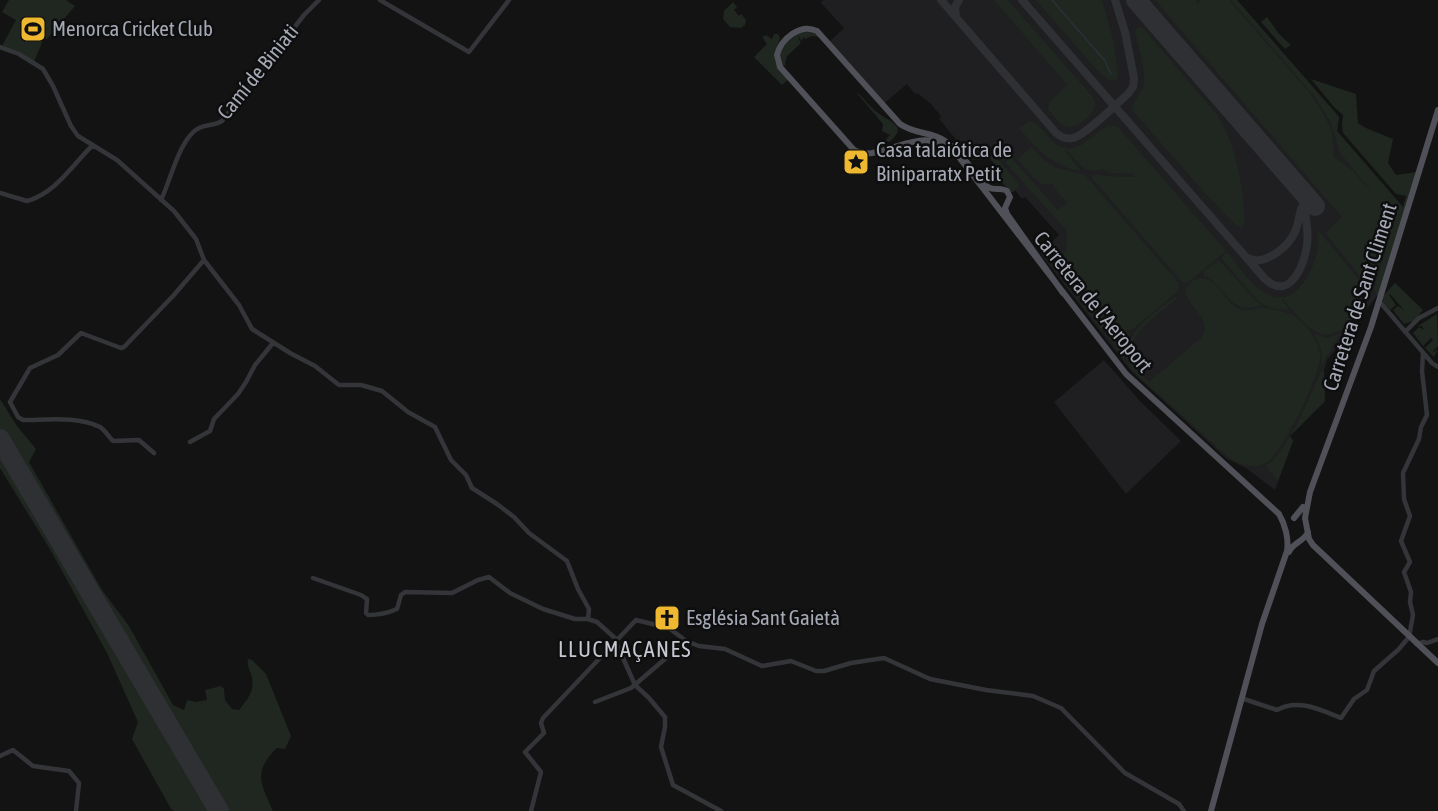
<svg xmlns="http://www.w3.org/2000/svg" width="1438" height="811" viewBox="0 0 1438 811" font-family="'Asap Condensed',sans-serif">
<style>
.built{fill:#1f1f21}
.green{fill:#1f2720}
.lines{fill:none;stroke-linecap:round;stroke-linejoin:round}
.stream{stroke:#293138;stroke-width:1.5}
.taxiway{stroke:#2f3033;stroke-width:8}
.runway{stroke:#2f3033;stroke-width:20}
.minor{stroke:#343539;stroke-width:4.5}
.major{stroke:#505158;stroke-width:6}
.labels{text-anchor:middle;stroke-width:5;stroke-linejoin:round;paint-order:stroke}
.poi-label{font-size:21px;fill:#a5a9b5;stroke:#0e0e0f;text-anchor:start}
.street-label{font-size:21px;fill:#a5a9b5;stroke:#0e0e0f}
.neighbourhood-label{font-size:22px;letter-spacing:1.5px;fill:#c5c8d1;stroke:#0e0e0f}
</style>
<rect width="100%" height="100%" fill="#131314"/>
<path class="built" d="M 823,0 L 1237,0 L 1339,117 L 1337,131 L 1403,207 L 1379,292 L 1374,300 L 1327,360 L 1324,371 L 1325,401 L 1290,436 L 1293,441 L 1275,490 L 1246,468 L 1227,459 L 1131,371 L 1040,253 L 1059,235 L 1025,197 L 1022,199 L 986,154 L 979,160 L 973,160 L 939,119 L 941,116 L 930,103 L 917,93 L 915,94 L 907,84 L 881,106 L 827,44 L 844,28 L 821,3 Z
M 1104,360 L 1139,400 L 1181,441 L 1126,494 L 1054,402 Z"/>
<path class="green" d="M 9,0 L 66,0 L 75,6 L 47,39 L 44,38 L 34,62 L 2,46 L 16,20 L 2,12 Z
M 994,0 L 1008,0 L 1092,96 C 1093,98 1096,103 1095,105 C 1094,115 1075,130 1066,126 C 1058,123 1053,115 1048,109 L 1049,102 L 1067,85 Z
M 1036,0 L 1102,0 L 1114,43 L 1118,76 L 1117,79 L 1110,81 L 1094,67 Z
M 1155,0 L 1196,0 L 1197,4 L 1202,0 L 1229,0 L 1309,92 L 1322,111 L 1332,131 L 1334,157 L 1353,171 L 1381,203 L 1388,217 L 1388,234 L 1372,287 L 1366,284 L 1325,233 L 1342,217 Z
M 1231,0 L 1237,0 L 1339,117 L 1337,131 L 1403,207 L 1406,196 L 1396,194 L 1343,133 L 1342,125 L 1343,115 L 1334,107 L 1311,79 L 1356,94 L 1358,123 L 1366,128 L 1393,139 L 1388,163 L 1396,175 L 1417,172 L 1379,294 L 1377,296 L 1374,289 L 1391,230 L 1389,213 L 1340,153 L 1331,123 L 1315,97 Z
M 733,2 L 737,7 L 734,10 L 739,16 L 741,14 L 746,20 L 745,25 L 741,28 L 730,27 L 723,19 L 724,11 Z
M 1267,17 L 1279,34 L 1291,45 L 1285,49 L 1261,22 Z
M 1138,27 L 1144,29 L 1218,116 C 1237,147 1243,187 1245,223 L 1242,228 L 1237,226 L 1202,190 L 1132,110 C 1133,100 1142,94 1144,84 C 1146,70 1138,46 1135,31 Z
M 800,32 L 813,32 L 820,37 L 812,36 L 805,39 L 803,37 L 802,41 L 797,35 L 801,43 L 787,56 L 784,68 C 772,53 788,41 800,32 Z
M 774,34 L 778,34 L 780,38 L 775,53 L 775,61 L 788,80 L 782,85 L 754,57 L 767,44 L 762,37 L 766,35 L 772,39 Z
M 856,92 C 863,96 869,107 877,112 C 888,122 910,125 889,142 L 885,141 L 890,135 L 882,131 L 883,124 Z
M 1029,121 C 1045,124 1048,146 1066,148 C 1088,151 1099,121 1117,126 L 1226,251 L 1187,283 L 1182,282 L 1091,177 L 1096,174 L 1106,176 L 1134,177 L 1133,174 L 1111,173 L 1102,169 C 1085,176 1077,161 1067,150 L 1065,151 L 1081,171 C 1052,167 1037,149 1019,128 Z
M 1031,147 L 1045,161 L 1057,168 L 1085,175 L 1179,283 L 1178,291 L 1134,328 L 1116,335 L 1102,330 L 1070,288 L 1080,282 L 1077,275 L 1071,278 L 1070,276 L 1064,277 L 1060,274 L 1059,267 L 1066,249 L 1067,231 L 1006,163 L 1009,155 L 1058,210 L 1067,203 L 1053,186 L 1045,186 L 1053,186 L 1053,184 L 1042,184 L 1034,178 L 1010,151 L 1018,159 Z
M 992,153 L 1019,184 L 1018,188 L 1013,192 L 1011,192 L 997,177 L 1002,172 L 988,156 Z
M 1317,229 L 1366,288 L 1369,295 C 1366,306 1358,314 1350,322 C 1322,352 1302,321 1283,299 L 1282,300 L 1291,311 L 1271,308 L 1258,301 L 1221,258 L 1227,252 C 1238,265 1250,285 1265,293 C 1295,311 1313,272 1318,248 C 1319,241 1317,235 1317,229 Z
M 1219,260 L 1252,297 L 1262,306 C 1257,306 1252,308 1247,308 C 1228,308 1221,282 1204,276 L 1204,271 Z
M 1200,278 C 1219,279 1223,301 1238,308 C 1246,312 1253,309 1261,308 C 1266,307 1292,313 1296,317 C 1306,325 1319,341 1320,355 C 1322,373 1281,455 1266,463 C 1253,470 1239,465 1228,457 L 1138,376 C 1135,372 1132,370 1129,365 C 1116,338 1157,310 1176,296 L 1177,298 C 1163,311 1120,339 1131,361 C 1134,369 1143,376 1149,382 L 1201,338 C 1214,318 1188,309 1185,290 L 1192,281 Z
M 1395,283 L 1423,310 L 1414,321 L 1404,324 L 1393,310 L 1398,306 L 1404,310 L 1390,294 L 1389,295 L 1396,305 L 1390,310 L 1383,302 L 1383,296 Z
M 1437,314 L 1438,346 L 1433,351 L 1434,352 L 1438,349 L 1434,357 L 1425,348 L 1433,340 L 1431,338 L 1423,346 L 1413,333 L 1419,327 L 1424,330 L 1422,326 L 1418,326 Z
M 1131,333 L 1125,343 L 1124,360 L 1108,336 L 1119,336 Z
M 1341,333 L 1322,364 L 1321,349 L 1314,334 L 1327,338 Z
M 1324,371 L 1325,401 L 1290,436 L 1293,441 L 1278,481 L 1266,466 C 1292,446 1307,400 1321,372 Z
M 0,399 L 17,426 L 36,449 L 29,462 L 102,590 L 129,626 L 173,705 L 184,710 L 187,700 L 196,702 L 207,700 L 205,690 L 221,686 L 224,689 L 225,700 L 232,709 L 239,710 C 248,699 256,690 251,674 C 249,668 247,666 248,659 L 252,660 L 266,674 L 291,736 L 285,749 L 277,748 C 253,772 260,782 273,811 L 225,811 L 0,430 Z
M 0,450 L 213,811 L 174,811 L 171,809 L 132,739 L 138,722 L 107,653 L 51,551 L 0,468 Z"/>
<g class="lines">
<path class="stream" d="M 1052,0 L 1105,61 L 1111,74"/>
<path class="taxiway" d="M 941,0 L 1056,133 C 1061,137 1066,140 1073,138 C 1085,136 1117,103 1128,94 L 1133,87 L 1134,78 L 1125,32 L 1115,0
M 1022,0 L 1265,279 C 1290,302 1304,265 1307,245 C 1309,232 1304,197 1297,186
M 956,16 L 955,7 L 959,0
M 1248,258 C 1264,267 1288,247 1295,232 C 1298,225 1299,216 1301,209"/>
<path class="runway" d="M 1136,0 L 1315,206
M 0,439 L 219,811"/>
<path class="minor" d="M 380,0 L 469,52 L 509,0
M 0,47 L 19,54 L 43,69 L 53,86 L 71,126 L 78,136 L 117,160 L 174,211 L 196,239 L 204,260 L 239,305 L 252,329 L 290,353 L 315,366 L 339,385 L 361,385 L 382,391 L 408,412 L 435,427 L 451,460 L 466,475 L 472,488 L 497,504 L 514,517 L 529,533 L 567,561 L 578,589 L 589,609 L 588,619
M 0,193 L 27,201 C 56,193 72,165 93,145
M 161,200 C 170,182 180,137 199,128 C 207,124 214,126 222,121 L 304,15 L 319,0
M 1379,301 L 1432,363 L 1438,367
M 1405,332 L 1419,318 L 1438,308
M 190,442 L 210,431 L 214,419 L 238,394 L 246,382 L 255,365 L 273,343
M 154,453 L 139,440 L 113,441 C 109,437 105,430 100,427 C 78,416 46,420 23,420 L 18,417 L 10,402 L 30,368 L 58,355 L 81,333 L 121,348 L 124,347 L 173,296 L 204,260
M 313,578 L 361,595 L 367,599 L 366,613 L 368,615 C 378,615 388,613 397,609 L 401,595 L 405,592 L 452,593 L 478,580 L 489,577 L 510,593 L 543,609 L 575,619 L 588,619 L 597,622 L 616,639
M 615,640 L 635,685 L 649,698 L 665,717 L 665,727 L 661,747 L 673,785 L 721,811
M 1416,644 L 1423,642 L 1427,643 L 1438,639
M 1241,698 L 1277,710 C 1298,698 1321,710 1341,718 L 1354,699 L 1367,690 L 1374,671 L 1398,650 L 1409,637 L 1413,615 L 1410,602 L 1411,592 L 1404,572 L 1410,562 L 1401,541 L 1410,516 L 1404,499 L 1403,473 L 1419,439 L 1421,427 L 1427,415 L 1422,371 L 1423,353
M 595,702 L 631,688 L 686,641
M 0,756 L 13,750 L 33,766 L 69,771 L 79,783 L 76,811
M 531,811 L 541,772 L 525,752 L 544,733 L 541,723 L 543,718 L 636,620 L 669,628 L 686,641 L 699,646 L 725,649 L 762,666 L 791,661 L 816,671 L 824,671 L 851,663 L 884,658 L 930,679 L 986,690 L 1033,696 L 1061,708 L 1125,773 L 1179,804 L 1184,811"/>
<path class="major" d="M 1438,110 L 1371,327 L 1310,492 L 1305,518 L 1309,539 L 1313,545 L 1438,663
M 1063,293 L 1007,214 L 1005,208 L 1010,197 L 1007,191 C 1001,187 994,191 988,187 C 972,173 963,152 945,141 C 931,131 916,135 900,124 L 817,31 C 800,23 781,39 777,55 L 780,67 L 854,150 L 863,154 L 872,153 C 904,147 926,128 955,152 L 1126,374 L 1279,514 C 1285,524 1289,539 1287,551 L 1262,624 L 1211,811
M 1294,518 L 1303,507
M 1289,552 C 1293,542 1304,542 1308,532"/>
</g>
<defs>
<g id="stadium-square" transform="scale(1.35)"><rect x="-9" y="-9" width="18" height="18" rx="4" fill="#efb831" stroke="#0e0e0f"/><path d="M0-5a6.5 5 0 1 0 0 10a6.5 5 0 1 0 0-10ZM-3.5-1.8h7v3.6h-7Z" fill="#111"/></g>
<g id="sight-square" transform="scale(1.35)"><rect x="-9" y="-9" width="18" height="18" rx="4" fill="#efb831" stroke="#0e0e0f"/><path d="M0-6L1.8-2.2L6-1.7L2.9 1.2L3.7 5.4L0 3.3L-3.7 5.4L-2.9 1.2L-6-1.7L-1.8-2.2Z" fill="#111"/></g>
<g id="church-square" transform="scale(1.35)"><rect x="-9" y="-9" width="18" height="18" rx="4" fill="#efb831" stroke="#0e0e0f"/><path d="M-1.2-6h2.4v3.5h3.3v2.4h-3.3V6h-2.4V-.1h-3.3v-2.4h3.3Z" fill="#111"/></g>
</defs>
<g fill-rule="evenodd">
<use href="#stadium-square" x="33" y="29"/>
<use href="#sight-square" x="856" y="162"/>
<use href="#church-square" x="667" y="618"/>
</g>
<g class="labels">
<g class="poi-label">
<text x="52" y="36">Menorca Cricket Club</text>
<text x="876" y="157">Casa talaiótica de<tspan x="876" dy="24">Biniparratx Petit</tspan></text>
<text x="686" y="625">Església Sant Gaietà</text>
</g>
<g class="street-label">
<text transform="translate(258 72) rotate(-51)" y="7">Camí de Biniati</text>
<text transform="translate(1360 297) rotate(-72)" y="7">Carretera de Sant Climent</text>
<text transform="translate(1093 302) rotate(51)" y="7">Carretera de l'Aeroport</text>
</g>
<g class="neighbourhood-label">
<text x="625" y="657">LLUCMAÇANES</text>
</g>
</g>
</svg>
